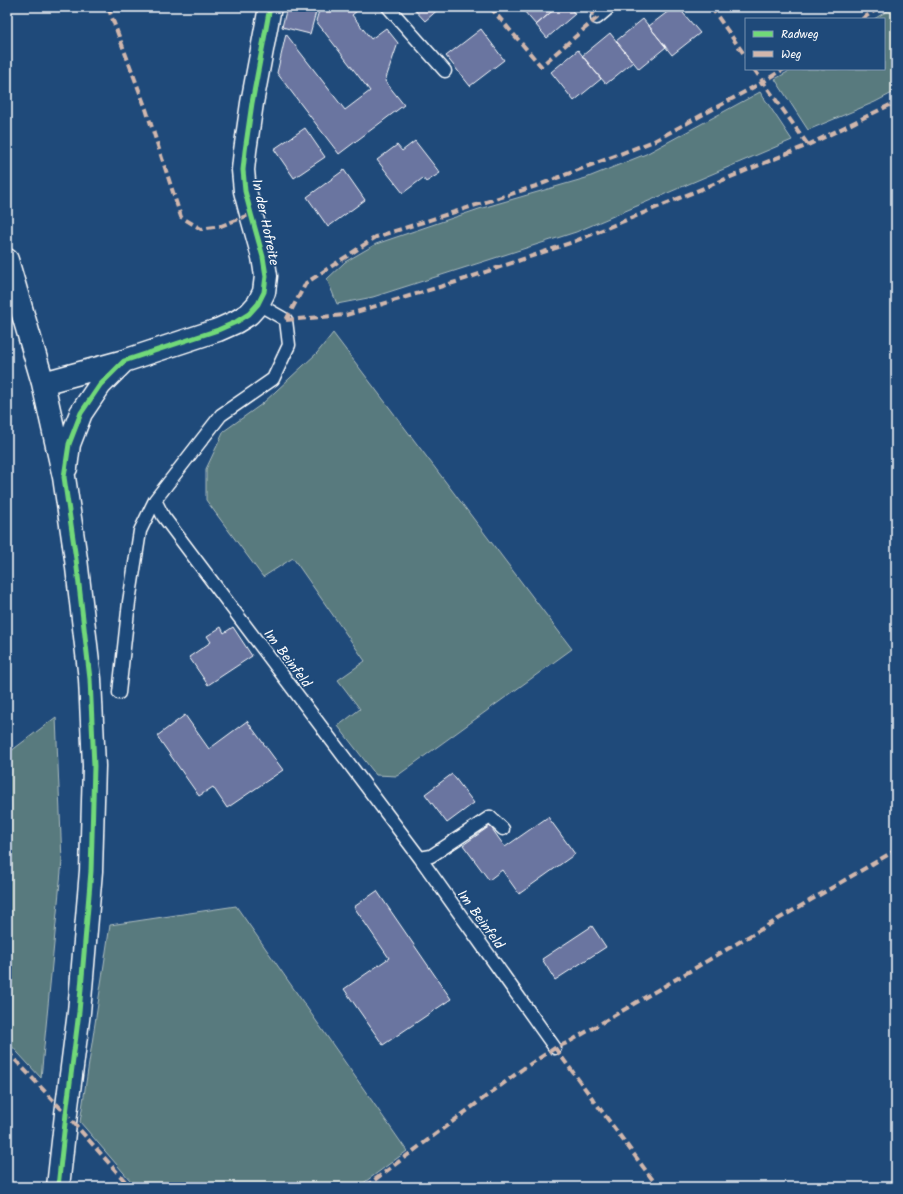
<svg xmlns="http://www.w3.org/2000/svg" width="903" height="1194" viewBox="0 0 903 1194" font-family="Kalam,sans-serif">
<style>
.green{fill:#597a7e;stroke:#acbcbe}
.building{fill:#6a75a0;stroke:#fff}
.lines{fill:none;stroke-linecap:round;stroke-linejoin:round}
.lane-casing{stroke:#fff;stroke-width:15}
.secondary-casing{stroke:#fff;stroke-width:25}
.lane{stroke:#1f4a7a;stroke-width:12}
.secondary{stroke:#1f4a7a;stroke-width:22}
.quiet{stroke:#d1b7ad;stroke-width:4;stroke-dasharray:8 4;stroke-linecap:butt}
.cycleway-casing{stroke:#1f4a7a;stroke-width:8}
.cycleway{stroke:#71d979;stroke-width:5}
.labels{text-anchor:middle;stroke-width:3.5;stroke-linejoin:round;paint-order:stroke}
.street-label{font-size:14px;fill:#fff;stroke:#1f4a7a}
</style>
<rect width="100%" height="100%" fill="#1f4a7a"/>
<filter id="ink" filterUnits="userSpaceOnUse"><feTurbulence type="fractalNoise" baseFrequency=".025" numOctaves="2"/><feDisplacementMap in="SourceGraphic" scale="8" xChannelSelector="R" yChannelSelector="G"/><feConvolveMatrix kernelMatrix="1 2 1 2 8 2 1 2 1" color-interpolation-filters="sRGB"/></filter>
<g filter="url(#ink)">
<path class="green" d="M 894,7 L 896,7 L 896,91 L 875,102 L 808,130 L 775,79 L 793,69 L 884,69 L 884,19 L 874,19 Z
M 760,92 L 792,140 L 576,232 L 373,297 L 337,304 L 327,279 L 345,262 L 376,244 L 479,209 L 586,178 L 646,154 Z
M 333,333 L 572,649 L 397,776 L 376,775 L 338,726 L 360,709 L 338,680 L 365,661 L 293,558 L 263,577 L 206,500 L 206,469 L 224,431 L 262,404 L 317,353 Z
M 56,717 L 62,861 L 41,1078 L 7,1041 L 7,754 Z
M 236,906 L 407,1151 L 358,1187 L 136,1187 L 80,1122 L 110,925 Z"/>
<path class="building" d="M 287,7 L 313,7 L 317,8 L 310,34 L 282,27 Z
M 320,7 L 362,7 L 352,15 L 371,39 L 386,28 L 398,43 L 385,81 L 404,105 L 339,154 L 277,73 L 286,34 L 345,110 L 370,91 L 316,21 Z
M 412,7 L 441,7 L 425,21 Z
M 530,7 L 557,7 L 536,25 L 524,11 Z
M 557,7 L 569,7 L 575,14 L 547,38 L 536,25 Z
M 674,7 L 678,7 L 700,33 L 672,55 L 649,26 Z
M 643,19 L 666,47 L 639,69 L 616,41 Z
M 481,29 L 504,60 L 470,86 L 446,56 Z
M 610,33 L 633,62 L 606,84 L 582,56 Z
M 578,50 L 601,79 L 574,101 L 551,72 Z
M 305,128 L 325,157 L 294,178 L 274,149 Z
M 415,141 L 440,173 L 426,182 L 423,178 L 403,193 L 377,160 L 397,145 L 402,151 Z
M 344,170 L 365,200 L 328,227 L 307,197 Z
M 221,627 L 224,633 L 233,627 L 252,656 L 208,685 L 189,657 L 211,642 L 207,636 Z
M 185,715 L 209,749 L 247,721 L 283,770 L 227,808 L 213,787 L 199,796 L 157,736 Z
M 452,774 L 474,803 L 447,823 L 425,794 Z
M 548,817 L 575,854 L 519,894 L 502,870 L 489,880 L 463,845 L 490,826 L 505,847 Z
M 377,891 L 451,999 L 383,1045 L 344,989 L 389,958 L 354,907 Z
M 592,926 L 606,947 L 555,980 L 542,959 Z"/>
<g class="lines">
<g class="lane-casing">
<path id="lane" d="M 388,7 L 445,71
M 597,18 L 610,7
M 258,304 L 286,320 L 289,345 L 273,379 L 221,415 L 155,500 L 163,516 L 420,858 L 555,1048
M 119,693 L 129,602 L 140,531 L 155,500
M 420,858 L 431,856 L 490,817 L 503,829"/>
</g>
<g class="secondary-casing">
<path id="secondary" d="M 7,260 L 43,383 L 64,477 L 76,559 L 90,679 L 94,766 L 91,871 L 79,1012 L 66,1114 L 58,1187
M 43,383 L 124,361 L 218,330 L 236,322 L 249,314 L 258,304 L 264,292 L 266,276 L 263,257 L 251,214 L 245,191 L 243,170 L 245,151 L 252,103 L 270,7
M 66,468 L 69,444 L 81,413 L 100,385 L 123,362"/>
</g>
<use href="#lane" class="lane"/>
<use href="#secondary" class="secondary"/>
<path class="quiet" d="M 108,7 L 146,109 L 181,217 L 201,229 L 221,226 L 251,214
M 490,7 L 541,66 L 597,18 L 587,7
M 711,7 L 746,57
M 862,19 L 880,7
M 754,69 L 808,145
M 286,320 L 346,315 L 456,282 L 573,242 L 808,145 L 896,102
M 286,320 L 306,283 L 376,237 L 536,186 L 654,141 L 763,82 L 784,69
M 555,1048 L 658,1187
M 7,1051 L 66,1114 L 130,1187
M 365,1187 L 524,1068 L 555,1048 L 569,1042 L 896,850"/>
<g class="cycleway-casing">
<path id="cycleway" d="M 58,1187 L 66,1114 L 79,1012 L 91,871 L 94,766 L 90,679 L 76,559 L 64,477 L 69,444 L 81,413 L 100,385 L 124,361 L 218,330 L 236,322 L 249,314 L 258,304 L 264,292 L 266,276 L 263,257 L 251,214 L 245,191 L 243,170 L 245,151 L 252,103 L 270,7"/>
</g>
<use href="#cycleway" class="cycleway"/>
</g>
</g>
<g class="labels">
<g class="street-label">
<text transform="translate(266 222) rotate(78)" y="5">In der Hofreite</text>
<text transform="translate(288 658) rotate(53)" y="5">Im Beinfeld</text>
<text transform="translate(481 919) rotate(54)" y="5">Im Beinfeld</text>
</g>
</g>
<rect width="903" height="1194" fill="none" stroke="#1f4a7a" stroke-width="24"/>
<rect x="12" y="12" width="879" height="1170" fill="none" stroke="#fff" stroke-width="1.5" filter="url(#ink)"/>
<rect x="745" y="18" width="140" height="52" fill="#1f4a7a" stroke="#7992af"/>
<rect x="753" y="31" width="20" height="6" fill="#71d979" stroke="#7992af"/>
<text x="781" y="38" font-size="12" fill="#ffffff">Radweg</text>
<rect x="753" y="51" width="20" height="6" fill="#d1b7ad" stroke="#7992af"/>
<text x="781" y="58" font-size="12" fill="#ffffff">Weg</text>
</svg>
